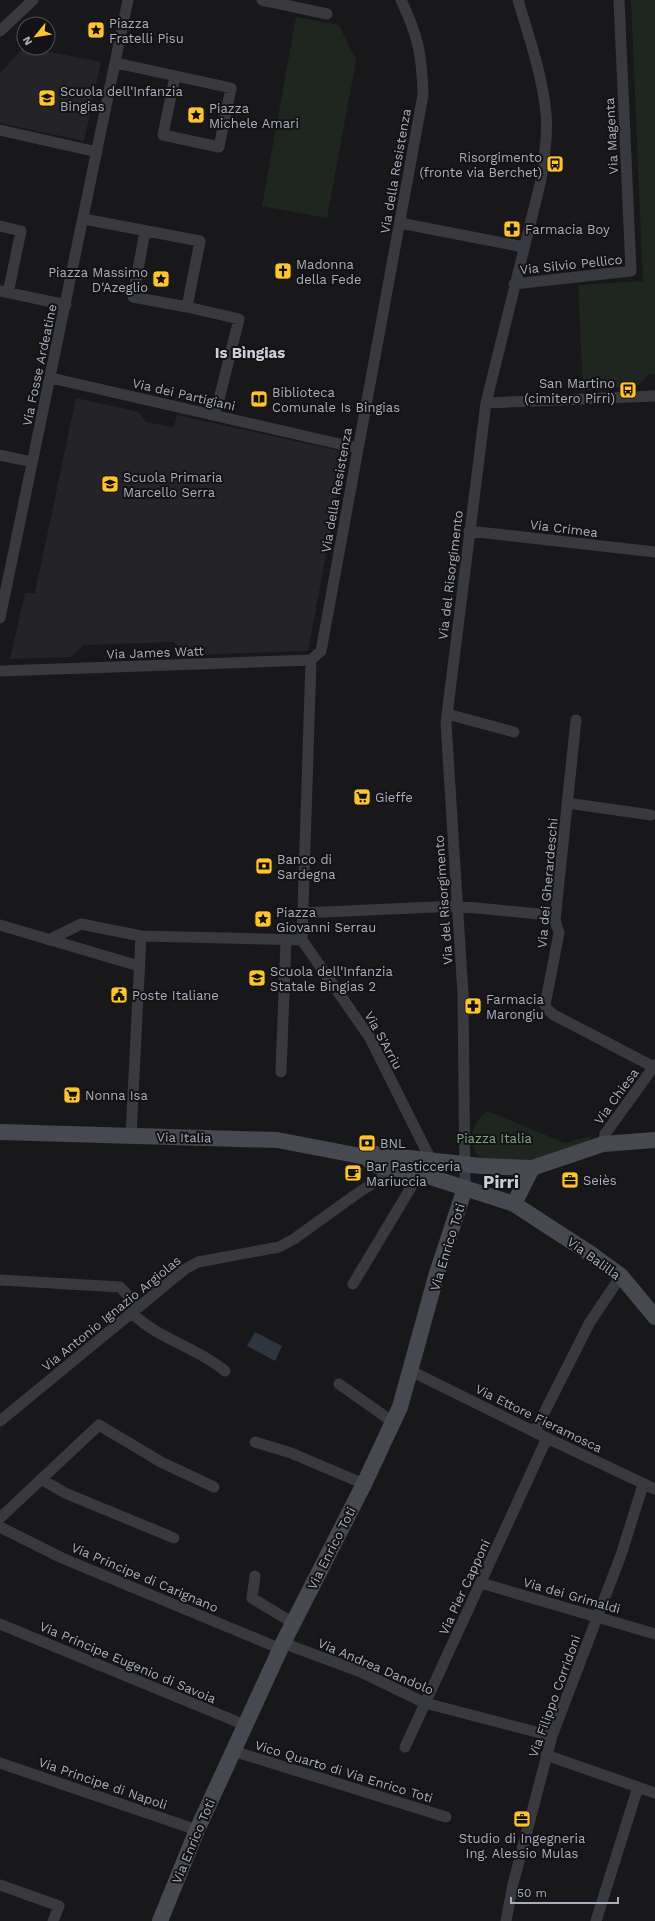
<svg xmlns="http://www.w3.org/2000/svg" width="655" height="1921" viewBox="0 0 655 1921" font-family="'Work Sans',sans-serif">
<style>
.built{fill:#242428}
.green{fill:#1e261f}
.water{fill:#2d3640}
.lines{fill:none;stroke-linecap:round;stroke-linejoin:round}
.street{stroke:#393a40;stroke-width:11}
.secondary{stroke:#474950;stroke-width:16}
.labels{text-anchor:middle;stroke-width:4;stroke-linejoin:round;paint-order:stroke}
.poi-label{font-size:13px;fill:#aaaebb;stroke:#131316;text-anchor:start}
.street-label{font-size:13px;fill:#aaaebb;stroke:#131316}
.park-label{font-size:13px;fill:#80a784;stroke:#131316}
.quarter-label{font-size:15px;font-weight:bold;fill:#cbced7;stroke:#131316}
.district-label{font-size:17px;font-weight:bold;fill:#cbced7;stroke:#131316}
</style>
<rect width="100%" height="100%" fill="#18181b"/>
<path class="built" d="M 24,47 L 101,62 L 84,141 L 0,123 L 0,73 Z
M 76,398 L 139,412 L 146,422 L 174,427 L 177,415 L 340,451 L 344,459 L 308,651 L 185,655 L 174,642 L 83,645 L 71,657 L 10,659 L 25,593 L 35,593 Z"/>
<path class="green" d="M 631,0 L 655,0 L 655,374 L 648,375 L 639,385 L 583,391 L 578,285 L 643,281 Z
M 296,17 L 339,25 L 356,60 L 327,218 L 262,206 Z
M 487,1111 L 565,1143 L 593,1135 L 588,1142 L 533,1161 L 481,1159 C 465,1141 471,1125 487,1111 Z"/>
<path class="water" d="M 255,1332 L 282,1346 L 275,1361 L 247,1346 Z"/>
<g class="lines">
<path class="street" d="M 262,0 L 327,14
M 0,31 L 33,0
M 116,63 L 231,88 L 219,147 L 163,135 L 175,76
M 0,130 L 97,152
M 84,219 L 200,241 L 187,307 L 133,297 L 145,231
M 400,223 L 524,247
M 0,226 L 21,231 L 8,293
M 514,284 L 631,271 L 619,0
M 0,291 L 66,305
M 187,307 L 239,319 L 215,415
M 51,378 L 357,448
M 486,403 L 655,396
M 0,455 L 32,462
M 469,531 L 655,552
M 0,618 L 128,0
M 0,671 L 311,660
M 447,714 L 514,732
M 576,720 L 555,920 L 559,933 L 545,1005 L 548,1010 L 554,1015 L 654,1067
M 567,803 L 651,815
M 302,913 L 457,906 L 549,915 L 555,920
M 0,925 L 139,966
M 49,940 L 81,924 L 141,936 L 302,940
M 302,940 L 311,660 L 321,651 L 423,95 C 422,54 418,36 401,0
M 302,940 L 370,1038 L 431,1160
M 281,1072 L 286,940
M 131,1136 L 141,936
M 603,1144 L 605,1134 L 655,1065
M 465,1188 L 463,994 L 446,723 L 486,403 L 541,180 C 544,158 548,135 546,113 C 542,74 529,37 518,0
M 0,1280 L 120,1287 L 139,1307
M 353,1284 L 410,1189 L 418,1173
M 132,1313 C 158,1339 196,1347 225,1371
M 411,1371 L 547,1438 L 655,1489
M 339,1384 L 393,1422
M 0,1421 L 185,1269 L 198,1262 L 279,1247 L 294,1239 L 355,1195 L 395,1169
M 535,1431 L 590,1322 L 621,1276
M 255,1442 L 291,1453 L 364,1484
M 41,1479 L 65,1493 L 174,1538
M 0,1518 L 99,1425 L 161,1462 L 214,1487
M 0,1527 L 62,1558 L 281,1649
M 255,1576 L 252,1598 L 293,1623
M 481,1583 L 655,1634
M 0,1624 L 245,1725
M 283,1643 L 361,1672 L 425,1703 L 552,1736
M 405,1747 L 547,1438
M 233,1751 L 446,1817
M 546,1755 L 655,1793
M 0,1763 L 197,1830
M 0,1885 L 59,1906 L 53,1921
M 506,1921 L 513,1884 L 552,1736 L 621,1555 L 643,1485
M 596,1921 L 638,1787"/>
<path class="secondary" d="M 0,1132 L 277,1140 L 366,1157
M 366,1157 L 374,1165 L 418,1173 L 514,1204 L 591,1254 L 621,1276 L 655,1317
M 366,1157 L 373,1154 L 481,1166 L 532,1168 L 603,1144 L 655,1140
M 514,1204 L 532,1168
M 160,1921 L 197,1830 L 283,1643 L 364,1484 L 400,1407 L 437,1273 L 465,1188"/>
</g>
<defs>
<g id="sight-square" transform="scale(0.9)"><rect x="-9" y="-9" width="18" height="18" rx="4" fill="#fec42d" stroke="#131316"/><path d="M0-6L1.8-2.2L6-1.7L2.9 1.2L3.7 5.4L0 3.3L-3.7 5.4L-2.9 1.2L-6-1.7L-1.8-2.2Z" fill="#111"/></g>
<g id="school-square" transform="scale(0.9)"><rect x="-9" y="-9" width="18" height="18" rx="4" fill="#fec42d" stroke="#131316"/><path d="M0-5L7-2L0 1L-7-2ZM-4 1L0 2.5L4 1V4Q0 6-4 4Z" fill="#111"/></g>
<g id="bus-square" transform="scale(0.9)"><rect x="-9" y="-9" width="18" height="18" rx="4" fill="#fec42d" stroke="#131316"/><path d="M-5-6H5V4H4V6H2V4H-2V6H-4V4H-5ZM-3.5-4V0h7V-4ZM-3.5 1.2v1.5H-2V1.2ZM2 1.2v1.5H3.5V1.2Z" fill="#111"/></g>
<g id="pharmacy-square" transform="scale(0.9)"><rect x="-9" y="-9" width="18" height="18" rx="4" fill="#fec42d" stroke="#131316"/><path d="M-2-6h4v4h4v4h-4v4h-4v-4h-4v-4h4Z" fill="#111"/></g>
<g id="church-square" transform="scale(0.9)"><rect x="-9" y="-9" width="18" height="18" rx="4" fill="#fec42d" stroke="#131316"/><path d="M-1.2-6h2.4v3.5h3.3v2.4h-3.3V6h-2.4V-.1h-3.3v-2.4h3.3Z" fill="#111"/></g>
<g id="library-square" transform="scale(0.9)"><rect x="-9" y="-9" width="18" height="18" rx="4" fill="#fec42d" stroke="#131316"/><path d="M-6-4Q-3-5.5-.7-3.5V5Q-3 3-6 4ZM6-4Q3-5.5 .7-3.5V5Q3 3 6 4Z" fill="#111"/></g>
<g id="supermarket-square" transform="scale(0.9)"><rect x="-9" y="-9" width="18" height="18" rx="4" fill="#fec42d" stroke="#131316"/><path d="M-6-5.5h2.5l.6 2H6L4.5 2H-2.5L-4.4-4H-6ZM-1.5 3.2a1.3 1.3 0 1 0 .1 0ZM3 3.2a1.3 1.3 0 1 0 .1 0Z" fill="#111"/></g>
<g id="bank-square" transform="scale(0.9)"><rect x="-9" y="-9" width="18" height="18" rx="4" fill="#fec42d" stroke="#131316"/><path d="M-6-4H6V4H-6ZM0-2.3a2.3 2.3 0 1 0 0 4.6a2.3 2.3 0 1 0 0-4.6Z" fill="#111"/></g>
<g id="civic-square" transform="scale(0.9)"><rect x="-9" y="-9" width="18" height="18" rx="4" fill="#fec42d" stroke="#131316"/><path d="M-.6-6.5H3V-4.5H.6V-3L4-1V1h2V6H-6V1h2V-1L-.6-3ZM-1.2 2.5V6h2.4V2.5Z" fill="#111"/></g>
<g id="cafe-square" transform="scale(0.9)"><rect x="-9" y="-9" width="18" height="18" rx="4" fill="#fec42d" stroke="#131316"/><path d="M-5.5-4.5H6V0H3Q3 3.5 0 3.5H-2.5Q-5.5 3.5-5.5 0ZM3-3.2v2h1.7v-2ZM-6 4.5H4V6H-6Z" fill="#111"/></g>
<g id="office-square" transform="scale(0.9)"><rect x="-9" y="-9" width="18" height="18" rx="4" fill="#fec42d" stroke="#131316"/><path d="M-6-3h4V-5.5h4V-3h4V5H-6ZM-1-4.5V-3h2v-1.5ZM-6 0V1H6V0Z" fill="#111"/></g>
</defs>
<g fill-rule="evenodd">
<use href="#sight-square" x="96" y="30"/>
<use href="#school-square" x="47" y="98"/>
<use href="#sight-square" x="196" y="115"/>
<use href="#bus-square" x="555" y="164"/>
<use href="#pharmacy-square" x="512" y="229"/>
<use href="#church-square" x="283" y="271"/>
<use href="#sight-square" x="161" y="279"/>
<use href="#bus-square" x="628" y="390"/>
<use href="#library-square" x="259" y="399"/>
<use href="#school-square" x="110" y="484"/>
<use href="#supermarket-square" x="362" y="797"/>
<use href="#bank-square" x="264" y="866"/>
<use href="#sight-square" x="263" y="919"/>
<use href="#school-square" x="257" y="978"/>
<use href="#civic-square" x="119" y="995"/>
<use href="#pharmacy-square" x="473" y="1006"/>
<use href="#supermarket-square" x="72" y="1095"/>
<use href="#bank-square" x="367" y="1143"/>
<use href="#cafe-square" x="353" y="1173"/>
<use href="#office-square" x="570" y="1180"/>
<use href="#office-square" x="522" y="1819"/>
</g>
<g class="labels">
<g class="poi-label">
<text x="109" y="28">Piazza<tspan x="109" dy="15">Fratelli Pisu</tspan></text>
<text x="60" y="96">Scuola dell'Infanzia<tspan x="60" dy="15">Bingias</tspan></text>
<text x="209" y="113">Piazza<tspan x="209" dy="15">Michele Amari</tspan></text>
<text x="542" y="162" text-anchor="end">Risorgimento<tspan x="542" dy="15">(fronte via Berchet)</tspan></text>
<text x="525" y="234">Farmacia Boy</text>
<text x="296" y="269">Madonna<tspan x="296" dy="15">della Fede</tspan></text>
<text x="148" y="277" text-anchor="end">Piazza Massimo<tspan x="148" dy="15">D'Azeglio</tspan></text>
<text x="615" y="388" text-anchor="end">San Martino<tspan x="615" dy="15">(cimitero Pirri)</tspan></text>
<text x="272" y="397">Biblioteca<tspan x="272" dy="15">Comunale Is Bingias</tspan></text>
<text x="123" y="482">Scuola Primaria<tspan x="123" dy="15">Marcello Serra</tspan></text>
<text x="375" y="802">Gieffe</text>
<text x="277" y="864">Banco di<tspan x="277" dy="15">Sardegna</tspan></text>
<text x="276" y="917">Piazza<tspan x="276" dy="15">Giovanni Serrau</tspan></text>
<text x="270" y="976">Scuola dell'Infanzia<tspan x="270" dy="15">Statale Bingias 2</tspan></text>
<text x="132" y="1000">Poste Italiane</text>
<text x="486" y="1004">Farmacia<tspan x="486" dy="15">Marongiu</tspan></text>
<text x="85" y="1100">Nonna Isa</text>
<text x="380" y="1148">BNL</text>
<text x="366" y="1171">Bar Pasticceria<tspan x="366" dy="15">Mariuccia</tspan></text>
<text x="583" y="1185">Seiès</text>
<text x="522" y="1843" text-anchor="middle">Studio di Ingegneria<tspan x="522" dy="15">Ing. Alessio Mulas</tspan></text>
</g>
<g class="street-label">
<text transform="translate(611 136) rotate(-93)" y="5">Via Magenta</text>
<text transform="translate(395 171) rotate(-80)" y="5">Via della Resistenza</text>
<text transform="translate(571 264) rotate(-6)" y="5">Via Silvio Pellico</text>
<text transform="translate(39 365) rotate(-78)" y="5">Via Fosse Ardeatine</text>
<text transform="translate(184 394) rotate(13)" y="5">Via dei Partigiani</text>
<text transform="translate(336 490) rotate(-80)" y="5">Via della Resistenza</text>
<text transform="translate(564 528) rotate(7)" y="5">Via Crimea</text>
<text transform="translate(450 575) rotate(-83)" y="5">Via del Risorgimento</text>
<text transform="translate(155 652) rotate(-2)" y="5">Via James Watt</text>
<text transform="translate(547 883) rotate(-85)" y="5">Via dei Gherardeschi</text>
<text transform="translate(443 900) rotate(-94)" y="5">Via del Risorgimento</text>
<text transform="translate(384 1040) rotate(61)" y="5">Via S'Arriu</text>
<text transform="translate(616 1096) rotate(-54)" y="5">Via Chiesa</text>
<text transform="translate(184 1137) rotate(1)" y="5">Via Italia</text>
<text transform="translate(447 1247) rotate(-73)" y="5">Via Enrico Toti</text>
<text transform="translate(594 1258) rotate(36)" y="5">Via Balilla</text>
<text transform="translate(111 1313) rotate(-39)" y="5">Via Antonio Ignazio Argiolas</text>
<text transform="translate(539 1418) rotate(26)" y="5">Via Ettore Fieramosca</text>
<text transform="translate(331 1548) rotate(-63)" y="5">Via Enrico Toti</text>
<text transform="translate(145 1577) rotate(23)" y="5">Via Principe di Carignano</text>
<text transform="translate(464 1587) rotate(-65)" y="5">Via Pier Capponi</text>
<text transform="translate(572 1595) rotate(16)" y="5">Via dei Grimaldi</text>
<text transform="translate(128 1662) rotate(23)" y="5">Via Principe Eugenio di Savoia</text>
<text transform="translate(376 1666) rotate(23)" y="5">Via Andrea Dandolo</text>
<text transform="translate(554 1696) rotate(-70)" y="5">Via Filippo Corridoni</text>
<text transform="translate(344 1771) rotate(17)" y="5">Vico Quarto di Via Enrico Toti</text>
<text transform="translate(103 1783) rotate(19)" y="5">Via Principe di Napoli</text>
<text transform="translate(193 1841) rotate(-67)" y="5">Via Enrico Toti</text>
</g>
<g class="park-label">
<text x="494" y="1143">Piazza Italia</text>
</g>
<g class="quarter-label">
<text x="250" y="358">Is Bìngias</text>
</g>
<g class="district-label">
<text x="501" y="1188">Pirri</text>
</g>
</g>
<g transform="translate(36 36) rotate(240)"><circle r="19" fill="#131316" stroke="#4f5158"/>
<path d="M0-3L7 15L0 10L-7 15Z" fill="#fec42d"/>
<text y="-6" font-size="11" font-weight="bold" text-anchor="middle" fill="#aaaebb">N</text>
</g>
<path d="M511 1897v6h107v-6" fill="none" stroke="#aaaebb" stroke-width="2"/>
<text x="517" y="1897" font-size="12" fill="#aaaebb" stroke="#131316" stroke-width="3" paint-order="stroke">50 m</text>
</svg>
